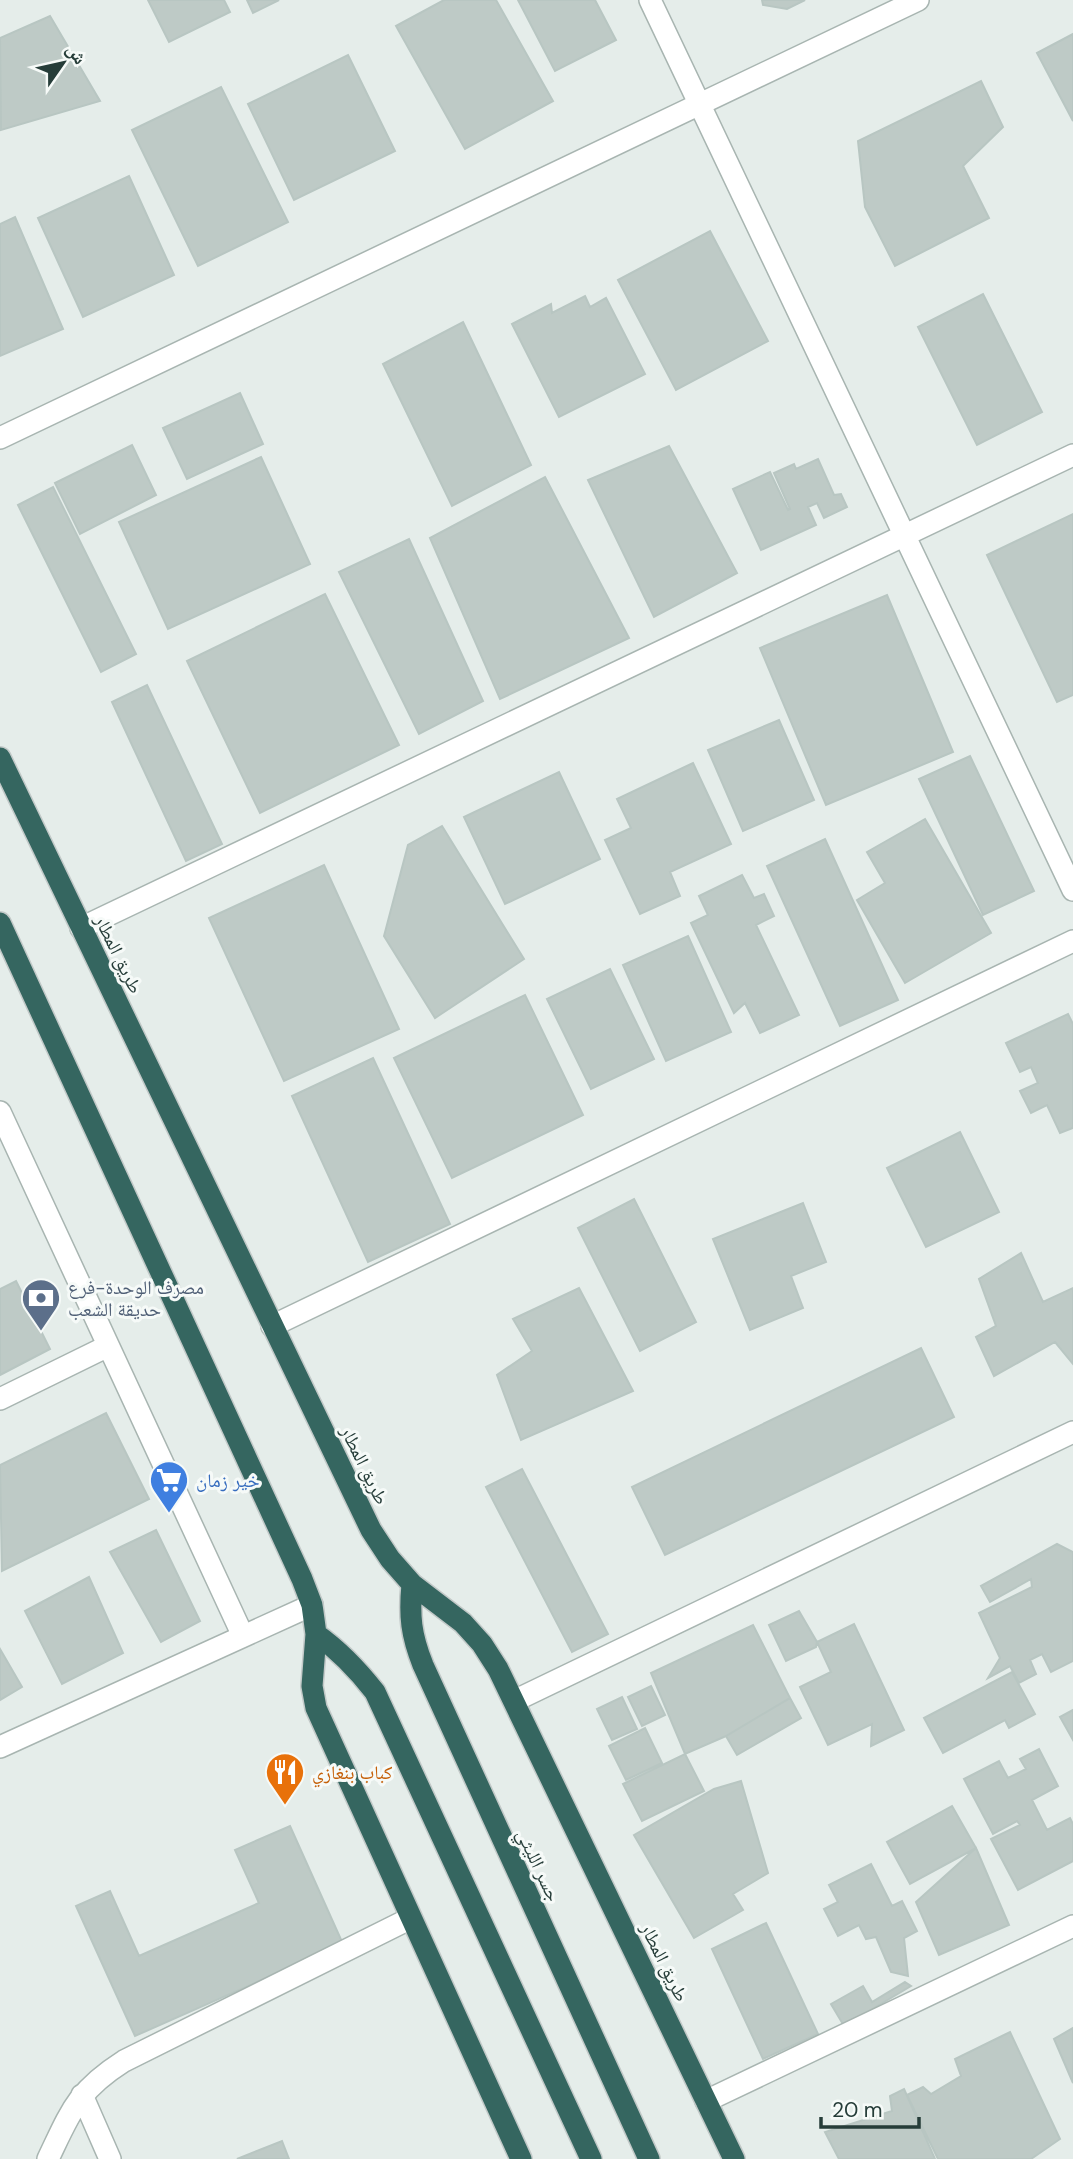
<svg xmlns="http://www.w3.org/2000/svg" width="1073" height="2159" viewBox="0 0 1073 2159" font-family="'DM Sans','Noto Naskh Arabic',sans-serif">
<style>
.building{fill:#becac6;stroke:#b8c6c2;stroke-width:2}
.lines{fill:none;stroke-linecap:round;stroke-linejoin:round}
.minor-casing{stroke:#a8b5b1;stroke-width:24}
.highway-casing{stroke:#c2c9c8;stroke-width:24}
.minor{stroke:#fff;stroke-width:21}
.highway{stroke:#356660;stroke-width:21}
.labels{text-anchor:middle;stroke-width:6;stroke-linejoin:round;paint-order:stroke}
.street-label{font-size:19px;fill:#263d39;stroke:#f6faf8}
.service-label{font-size:19px;fill:#4e5e75;stroke:#f6faf8;text-anchor:start}
.shop-label{font-size:19px;fill:#366cbe;stroke:#f6faf8;text-anchor:start}
.food-label{font-size:19px;fill:#c56008;stroke:#f6faf8;text-anchor:start}
</style>
<rect width="100%" height="100%" fill="#e5edea"/>
<path class="building" d="M 148,0 L 224,0 L 230,12 L 169,42 Z
M 247,0 L 279,0 L 253,13 Z
M 444,0 L 496,0 L 553,101 L 465,149 L 396,26 Z
M 518,0 L 595,0 L 616,40 L 555,71 Z
M 762,0 L 805,0 L 787,9 L 763,5 Z
M 50,16 L 100,101 L 1,130 L 0,38 Z
M 1073,34 L 1073,121 L 1037,53 Z
M 348,55 L 395,151 L 294,200 L 248,104 Z
M 981,81 L 1003,127 L 963,166 L 989,218 L 895,266 L 865,207 L 858,141 Z
M 221,87 L 288,222 L 198,266 L 132,130 Z
M 129,176 L 174,275 L 83,317 L 38,218 Z
M 15,217 L 63,329 L 0,356 L 0,224 Z
M 710,231 L 768,341 L 676,390 L 618,280 Z
M 983,294 L 1042,412 L 977,445 L 918,327 Z
M 585,296 L 590,307 L 606,298 L 645,374 L 559,417 L 512,324 L 551,304 L 552,313 Z
M 463,322 L 531,465 L 452,506 L 383,364 Z
M 240,393 L 263,444 L 187,479 L 163,428 Z
M 132,445 L 156,495 L 80,534 L 55,483 Z
M 669,446 L 737,573 L 654,617 L 588,480 Z
M 261,457 L 310,564 L 168,629 L 119,522 Z
M 818,459 L 834,495 L 841,494 L 847,507 L 824,518 L 817,503 L 808,507 L 816,525 L 761,550 L 733,489 L 770,472 L 788,510 L 790,509 L 774,473 L 794,464 L 796,469 Z
M 545,477 L 629,638 L 500,699 L 430,538 Z
M 53,487 L 136,654 L 101,672 L 18,505 Z
M 1073,514 L 1073,695 L 1057,702 L 987,555 Z
M 409,539 L 483,701 L 419,734 L 339,572 Z
M 325,594 L 399,745 L 260,813 L 187,661 Z
M 887,595 L 953,752 L 826,805 L 760,648 Z
M 147,685 L 222,844 L 186,861 L 112,702 Z
M 779,720 L 814,800 L 743,831 L 708,750 Z
M 970,756 L 1034,891 L 983,915 L 919,779 Z
M 693,763 L 731,844 L 670,872 L 680,896 L 640,914 L 605,840 L 631,828 L 617,799 Z
M 559,772 L 600,859 L 505,904 L 464,817 Z
M 925,819 L 991,933 L 905,983 L 857,900 L 885,883 L 867,852 Z
M 442,826 L 524,959 L 435,1018 L 384,936 L 408,845 Z
M 825,839 L 898,1000 L 840,1026 L 767,866 Z
M 324,865 L 399,1029 L 284,1081 L 209,918 Z
M 742,875 L 754,898 L 764,894 L 774,916 L 756,925 L 799,1015 L 760,1033 L 745,1003 L 734,1013 L 691,923 L 708,915 L 699,896 Z
M 688,936 L 731,1032 L 666,1061 L 623,965 Z
M 610,969 L 654,1059 L 591,1089 L 547,999 Z
M 525,995 L 583,1115 L 452,1178 L 394,1058 Z
M 1068,1014 L 1073,1024 L 1073,1128 L 1060,1133 L 1047,1105 L 1031,1113 L 1020,1091 L 1038,1083 L 1031,1067 L 1020,1072 L 1006,1043 Z
M 373,1058 L 450,1224 L 368,1262 L 292,1096 Z
M 960,1132 L 999,1212 L 926,1247 L 887,1168 Z
M 634,1199 L 696,1322 L 640,1351 L 578,1228 Z
M 803,1203 L 826,1262 L 791,1276 L 803,1308 L 750,1330 L 713,1239 Z
M 1021,1253 L 1043,1302 L 1073,1288 L 1073,1364 L 1055,1342 L 994,1376 L 976,1337 L 996,1326 L 979,1279 Z
M 16,1281 L 50,1349 L 0,1375 L 0,1289 Z
M 579,1288 L 633,1391 L 521,1440 L 497,1375 L 532,1351 L 513,1319 Z
M 921,1348 L 954,1417 L 665,1555 L 632,1487 Z
M 106,1413 L 149,1499 L 2,1571 L 0,1465 Z
M 522,1469 L 608,1634 L 572,1652 L 486,1487 Z
M 156,1530 L 200,1621 L 161,1642 L 110,1552 Z
M 1057,1544 L 1073,1552 L 1073,1661 L 1051,1672 L 1042,1654 L 1030,1660 L 1036,1674 L 1019,1683 L 1010,1666 L 988,1678 L 1000,1658 L 979,1613 L 1032,1587 L 1031,1579 L 990,1602 L 981,1586 Z
M 89,1577 L 123,1653 L 62,1684 L 25,1611 Z
M 799,1611 L 817,1642 L 816,1647 L 786,1661 L 769,1625 Z
M 854,1624 L 904,1730 L 871,1746 L 872,1724 L 828,1745 L 800,1687 L 831,1672 L 817,1642 Z
M 753,1625 L 790,1698 L 726,1736 L 685,1754 L 651,1673 Z
M 0,1649 L 22,1687 L 0,1700 Z
M 1012,1672 L 1035,1714 L 1009,1728 L 1005,1720 L 943,1753 L 924,1718 Z
M 651,1686 L 665,1715 L 642,1726 L 628,1697 Z
M 622,1697 L 637,1729 L 612,1740 L 597,1709 Z
M 790,1698 L 801,1718 L 737,1755 L 726,1736 Z
M 1073,1710 L 1073,1740 L 1060,1717 Z
M 645,1728 L 662,1763 L 626,1780 L 609,1746 Z
M 1039,1749 L 1058,1786 L 1032,1800 L 1047,1830 L 1070,1818 L 1073,1824 L 1073,1861 L 1018,1890 L 991,1839 L 1020,1825 L 1017,1821 L 993,1834 L 964,1779 L 999,1761 L 1008,1778 L 1026,1769 L 1020,1759 Z
M 685,1754 L 704,1791 L 642,1821 L 623,1784 Z
M 741,1781 L 768,1873 L 733,1894 L 743,1910 L 694,1938 L 634,1835 L 714,1789 Z
M 952,1806 L 976,1848 L 910,1884 L 887,1842 Z
M 290,1826 L 343,1944 L 135,2036 L 76,1906 L 110,1891 L 139,1956 L 259,1903 L 235,1850 Z
M 976,1848 L 1009,1925 L 939,1955 L 916,1902 Z
M 871,1864 L 892,1906 L 902,1901 L 917,1931 L 904,1938 L 908,1976 L 891,1972 L 876,1937 L 866,1939 L 859,1925 L 838,1936 L 824,1909 L 838,1902 L 829,1885 Z
M 766,1923 L 818,2034 L 763,2059 L 712,1949 Z
M 905,1982 L 911,1986 L 844,2026 L 831,2004 L 863,1986 L 872,2002 Z
M 1073,2028 L 1073,2083 L 1054,2039 Z
M 1010,2032 L 1060,2139 L 1031,2159 L 938,2159 L 907,2095 L 923,2087 L 931,2094 L 961,2076 L 955,2059 Z
M 904,2089 L 935,2159 L 839,2159 L 825,2132 L 892,2111 L 890,2096 Z
M 282,2141 L 289,2159 L 237,2159 Z"/>
<g class="lines">
<g class="minor-casing">
<path id="minor" d="M 650,0 L 1073,890
M 0,438 L 918,0
M 81,928 L 1073,455
M 0,1112 L 243,1636
M 272,1326 L 1073,941
M 0,1399 L 108,1346
M 514,1701 L 1073,1432
M 0,1747 L 312,1605
M 82,2095 L 110,2159
M 706,2101 L 1073,1926
M 48,2159 C 71,2111 77,2091 124,2061 L 411,1918"/>
</g>
<g class="highway-casing">
<path id="highway" d="M 0,758 L 371,1530 L 390,1559 L 412,1584 L 463,1623 L 482,1644 L 498,1669 L 734,2159
M 0,923 L 302,1579 L 312,1605 L 316,1634 L 312,1686 L 316,1708 L 521,2159
M 412,1584 C 409,1616 411,1635 423,1665 L 649,2159
M 316,1634 C 340,1651 357,1669 375,1692 L 591,2159"/>
</g>
<use href="#minor" class="minor"/>
<use href="#highway" class="highway"/>
</g>
<defs>
<g id="bank-pin" transform="scale(2.0125)"><path d="M0 17L-7.5 6A9.5 9.5 0 1 1 7.5 6Z" fill="#5c6f8a" stroke="#f6faf8"/><path d="M-6-4H6V4H-6ZM0-2.3a2.3 2.3 0 1 0 0 4.6a2.3 2.3 0 1 0 0-4.6Z" fill="#fff"/></g>
<g id="supermarket-pin" transform="scale(2.0125)"><path d="M0 17L-7.5 6A9.5 9.5 0 1 1 7.5 6Z" fill="#3f7fe0" stroke="#f6faf8"/><path d="M-6-5.5h2.5l.6 2H6L4.5 2H-2.5L-4.4-4H-6ZM-1.5 3.2a1.3 1.3 0 1 0 .1 0ZM3 3.2a1.3 1.3 0 1 0 .1 0Z" fill="#fff"/></g>
<g id="restaurant-pin" transform="scale(2.0125)"><path d="M0 17L-7.5 6A9.5 9.5 0 1 1 7.5 6Z" fill="#e8710a" stroke="#f6faf8"/><path d="M-5-6h1v4h1v-4h1v4h1v-4h1v5L-1.5 .5V6h-2V.5L-5-1ZM5-6V6H3V1.5H1.5Q1.5-4 5-6Z" fill="#fff"/></g>
</defs>
<g fill-rule="evenodd">
<use href="#bank-pin" x="41" y="1298"/>
<use href="#supermarket-pin" x="169" y="1480"/>
<use href="#restaurant-pin" x="285" y="1772"/>
</g>
<g class="labels">
<g class="street-label">
<text transform="translate(119 954) rotate(64)" y="7">طريق المطار</text>
<text transform="translate(365 1465) rotate(64)" y="7">طريق المطار</text>
<text transform="translate(539 1865) rotate(65)" y="7">جسر الليثي</text>
<text transform="translate(665 1962) rotate(64)" y="7">طريق المطار</text>
</g>
<g class="service-label">
<text x="68" y="1294">مصرف الوحدة-فرع<tspan x="68" dy="22">حديقة الشعب</tspan></text>
</g>
<g class="shop-label">
<text x="196" y="1487">خير زمان</text>
</g>
<g class="food-label">
<text x="312" y="1779">كباب بنغازي</text>
</g>
</g>
<g transform="translate(63 63) rotate(56)" stroke="#f6faf8" stroke-width="5" paint-order="stroke">
<path d="M0-5L12 26L0 18L-12 26Z" fill="#263d39"/>
<text y="-10" font-size="19" font-weight="bold" text-anchor="middle" fill="#263d39">ش</text>
</g>
<path d="M821 2117v10h98v-10" fill="none" stroke="#263d39" stroke-width="3.5"/>
<text x="832" y="2117" font-size="21" fill="#263d39" stroke="#f6faf8" stroke-width="5" paint-order="stroke">20 m</text>
</svg>
